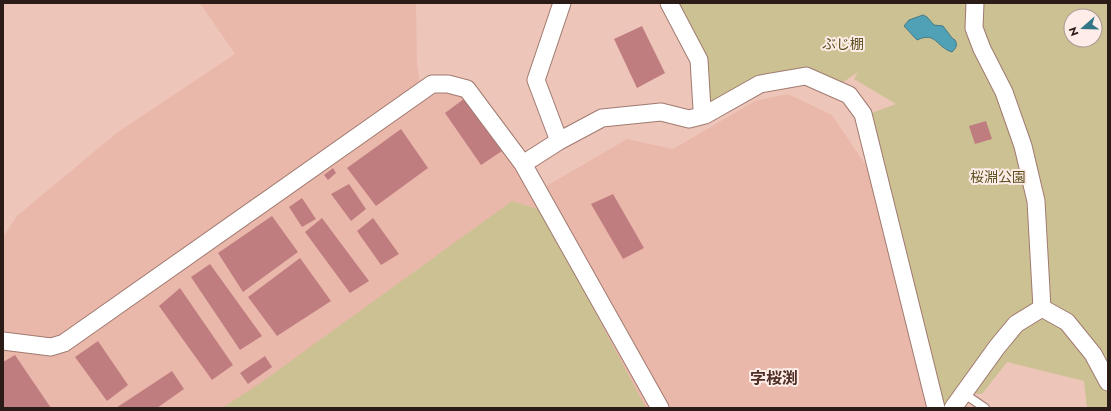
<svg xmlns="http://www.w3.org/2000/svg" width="1111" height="411" viewBox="0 0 1111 411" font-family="Jost,'Noto Sans JP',sans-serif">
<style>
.built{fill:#eab8ab}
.green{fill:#ccc193;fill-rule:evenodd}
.water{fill:#50a1b5;stroke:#457986}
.building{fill:#c07d80}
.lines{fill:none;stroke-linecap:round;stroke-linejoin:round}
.lane-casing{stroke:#a07a70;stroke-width:10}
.street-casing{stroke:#a07a70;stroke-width:19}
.lane{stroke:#fff;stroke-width:8}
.street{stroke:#fff;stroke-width:17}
.labels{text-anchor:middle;stroke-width:4;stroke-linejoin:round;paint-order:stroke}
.park-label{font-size:14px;fill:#5c5020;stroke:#fdece7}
.quarter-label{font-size:16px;font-weight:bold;fill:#503027;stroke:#fdece7}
</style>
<rect width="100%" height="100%" fill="#eec5b9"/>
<path class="built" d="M 200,3 L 416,3 L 417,64 L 422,97 L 444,90 L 462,93 L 538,191 L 627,139 L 673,149 L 755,101 L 788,94 L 832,115 L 869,170 L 931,408 L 3,408 L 3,237 L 17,216 L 118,132 L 235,54 Z"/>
<path class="green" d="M 673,3 L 1108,3 L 1108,408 L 1087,408 L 1084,381 L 1007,362 L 982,394 L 963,393 L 950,408 L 939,408 L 869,114 L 896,104 L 854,79 L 858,72 L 842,83 L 806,70 L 708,111 ZM 1071,16 L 1095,16 L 1095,40 L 1071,40 Z
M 512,201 L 541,210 L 646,408 L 222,408 L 259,384 Z"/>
<path class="water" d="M 923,15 L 927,17 L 934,25 L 943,26 L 952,38 L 955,40 C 958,45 956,48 952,52 C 936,47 936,31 917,40 L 904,26 L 909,20 Z"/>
<path class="building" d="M 642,26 L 665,73 L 637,88 L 614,39 Z
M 465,98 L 502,151 L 481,165 L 445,113 Z
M 986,121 L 992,139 L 975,144 L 969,126 Z
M 401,129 L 428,168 L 376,206 L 347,168 Z
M 333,168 L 336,173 L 328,180 L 324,175 Z
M 349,184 L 366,209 L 351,221 L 331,194 Z
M 613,194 L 644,248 L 623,259 L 591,204 Z
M 302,198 L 316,219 L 302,227 L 289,207 Z
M 272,216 L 298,252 L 243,292 L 218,253 Z
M 322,218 L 369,281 L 350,293 L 305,232 Z
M 373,218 L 399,254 L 381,265 L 357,231 Z
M 300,258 L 331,301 L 277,336 L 248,297 Z
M 210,264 L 262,336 L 240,350 L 191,277 Z
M 180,288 L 233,365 L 212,380 L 159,306 Z
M 98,341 L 128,385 L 107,401 L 75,357 Z
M 15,355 L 51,408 L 3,408 L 3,362 Z
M 265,356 L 272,367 L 248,384 L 240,373 Z
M 172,371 L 184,389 L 157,408 L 116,408 Z"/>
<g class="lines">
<g class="lane-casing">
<path id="lane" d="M 963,393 L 985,408"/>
</g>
<g class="street-casing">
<path id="street" d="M 562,3 L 536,80 L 559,141 L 602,118 L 661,112 L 689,119 L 705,115 L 760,84 L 806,76 L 849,95 L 863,114 L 936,408
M 669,3 L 699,60 L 702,109 L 705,115
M 975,3 L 974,28 L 982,49 L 1004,92 L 1023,146 L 1036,201 L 1042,308
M 523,164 L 559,141
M 1042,308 L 1067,322 L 1093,354 L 1108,382
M 3,341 L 51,347 L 64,343 L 432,84 L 448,84 L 467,89 L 523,164 L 660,408
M 953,408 L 997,347 L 1016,324 L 1042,308"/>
</g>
<use href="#lane" class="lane"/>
<use href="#street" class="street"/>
</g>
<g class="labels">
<g class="park-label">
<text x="843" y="49">ぶじ棚</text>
<text x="998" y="182">桜淵公園</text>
</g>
<g class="quarter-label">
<text x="774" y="384">字桜渕</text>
</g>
</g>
<rect width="1111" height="411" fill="none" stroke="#2b1c17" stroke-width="8"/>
<g transform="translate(1083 28) rotate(250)"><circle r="19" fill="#fdece7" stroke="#a99994"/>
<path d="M0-3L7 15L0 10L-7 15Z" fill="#337787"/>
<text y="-6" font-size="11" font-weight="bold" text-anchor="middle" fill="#2b1c17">N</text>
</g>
</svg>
